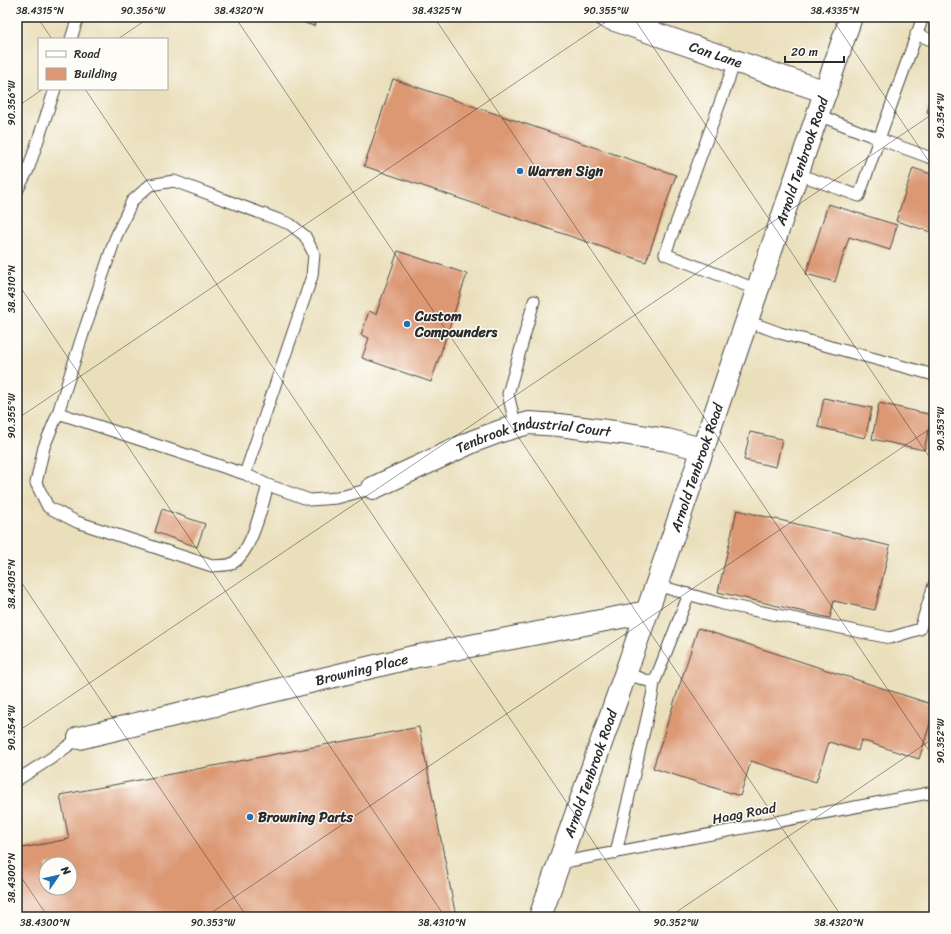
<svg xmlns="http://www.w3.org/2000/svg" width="951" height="934" viewBox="0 0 951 934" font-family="Sriracha,sans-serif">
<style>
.building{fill:#dc9773;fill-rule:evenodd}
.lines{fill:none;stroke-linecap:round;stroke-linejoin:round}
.service-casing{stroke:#484641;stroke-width:13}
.minor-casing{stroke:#484641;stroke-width:24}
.tertiary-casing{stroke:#484641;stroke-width:24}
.service{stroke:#fff;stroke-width:11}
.minor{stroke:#fff;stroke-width:22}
.tertiary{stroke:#fff;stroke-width:22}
.ticks{fill:none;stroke:#2b2b2b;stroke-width:1;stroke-opacity:0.45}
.poi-dot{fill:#1f6fb2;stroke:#fdfcf7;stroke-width:1.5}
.labels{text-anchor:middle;stroke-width:3;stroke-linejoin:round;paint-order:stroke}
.street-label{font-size:14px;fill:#2b2b2b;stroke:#fdfcf7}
.poi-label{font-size:14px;font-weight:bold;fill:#2b2b2b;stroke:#fdfcf7;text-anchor:start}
.neatline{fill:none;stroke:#2b2b2b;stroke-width:1.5}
.ticks-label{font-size:10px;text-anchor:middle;fill:#2b2b2b}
</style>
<rect width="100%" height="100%" fill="#fdfcf7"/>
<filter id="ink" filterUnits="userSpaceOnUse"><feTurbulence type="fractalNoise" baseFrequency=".025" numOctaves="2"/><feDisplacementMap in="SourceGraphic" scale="8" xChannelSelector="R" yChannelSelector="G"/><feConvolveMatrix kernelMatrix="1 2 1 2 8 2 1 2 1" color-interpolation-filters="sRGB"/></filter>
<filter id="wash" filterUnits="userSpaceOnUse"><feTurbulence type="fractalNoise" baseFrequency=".012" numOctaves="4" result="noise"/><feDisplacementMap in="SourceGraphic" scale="16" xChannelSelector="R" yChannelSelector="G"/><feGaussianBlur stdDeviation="0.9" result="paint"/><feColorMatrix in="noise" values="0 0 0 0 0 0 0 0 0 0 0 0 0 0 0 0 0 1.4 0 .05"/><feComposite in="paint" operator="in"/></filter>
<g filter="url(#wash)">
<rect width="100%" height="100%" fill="#eadfbb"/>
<g id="blocks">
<path class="building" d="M 287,17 L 317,17 L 314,26 Z
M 393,79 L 676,175 L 646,262 L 364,166 Z
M 934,92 L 934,115 L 927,112 Z
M 913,168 L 934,175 L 934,233 L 896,221 Z
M 828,204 L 897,225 L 890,250 L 849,237 L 835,282 L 806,274 Z
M 398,251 L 467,274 L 431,382 L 362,358 L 369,338 L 361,335 L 369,311 L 376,314 Z
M 824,398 L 872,408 L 865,438 L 818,427 Z
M 879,403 L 932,415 L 924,450 L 872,439 Z
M 750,432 L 782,439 L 776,467 L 744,460 Z
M 162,509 L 205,524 L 197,547 L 155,532 Z
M 737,510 L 890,546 L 875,610 L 834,601 L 830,618 L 718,592 Z
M 698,628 L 934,705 L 934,711 L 919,759 L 861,740 L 858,751 L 829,742 L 816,782 L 751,761 L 740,796 L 653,768 Z
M 419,727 L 456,917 L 17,917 L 17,849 L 69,839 L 60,795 ZM 46,864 L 70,864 L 70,888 L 46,888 Z"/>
</g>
</g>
<g filter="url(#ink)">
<use href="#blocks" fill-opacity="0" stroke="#484641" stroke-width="1"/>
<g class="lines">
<g class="service-casing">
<path id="service" d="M 916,34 L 934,41
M 71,39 L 78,17
M 735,62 L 665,254 L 758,290
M 818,115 L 879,139 L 923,17
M 798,174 L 859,196 L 879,139 L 934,159
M 17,191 L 28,170 L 55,89
M 747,321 L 780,333 L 934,375
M 58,413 L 245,474 L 268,485 L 310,500 L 337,498 L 373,488
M 516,427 L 508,394 L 534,301
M 245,474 L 312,276 L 314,254 L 305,236 L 290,224 L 174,181 L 150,185 L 132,201 L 115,239 L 81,340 L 58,413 L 44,447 L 36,483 L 48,507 L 77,522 L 212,566 C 217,565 226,566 231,564 C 251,555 262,506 268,485
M 656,585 L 723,604 L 890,638 L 920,629 L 934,585
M 625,673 L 654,683 L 689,594
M 17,780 L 50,759 L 79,738
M 616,853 L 652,696 L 654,683
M 559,863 L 934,792"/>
</g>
<g class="minor-casing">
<g id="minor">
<path id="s1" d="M 606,17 L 826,92"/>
<path id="s2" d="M 373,488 L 474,441 L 501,431 L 529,423 L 559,425 L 622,433 L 667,440 L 702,449"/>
<path id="s3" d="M 79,738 L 413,657 L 647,612"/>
</g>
</g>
<g class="tertiary-casing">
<g id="tertiary">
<path id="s4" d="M 540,917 L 647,612 L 851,17"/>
</g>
</g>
<use href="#service" class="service"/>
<use href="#minor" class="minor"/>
<use href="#tertiary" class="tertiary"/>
</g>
</g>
<path class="ticks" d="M 37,17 L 52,39M 235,17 L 842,917M 434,17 L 934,758M 633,17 L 934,464M 831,17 L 934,169M 118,39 L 150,17M 85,89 L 644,917M 17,107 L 43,89M 17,282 L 445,917M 17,419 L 613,17M 17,576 L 247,917M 17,732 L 934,113M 17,871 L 48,917M 205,917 L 934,426M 669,917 L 934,738"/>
<g class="poi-dot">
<circle cx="520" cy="171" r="4"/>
<circle cx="407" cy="324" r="4"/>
<circle cx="250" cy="817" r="4"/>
</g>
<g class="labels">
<g class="street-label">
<text dy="5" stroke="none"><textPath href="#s1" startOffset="116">Can Lane</textPath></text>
<text dy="5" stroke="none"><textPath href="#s4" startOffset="800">Arnold Tenbrook Road</textPath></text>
<text dy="5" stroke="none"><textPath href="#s2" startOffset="172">Tenbrook Industrial Court</textPath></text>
<text dy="5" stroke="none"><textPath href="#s4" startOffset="476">Arnold Tenbrook Road</textPath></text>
<text dy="5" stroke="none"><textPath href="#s3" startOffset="291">Browning Place</textPath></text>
<text dy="5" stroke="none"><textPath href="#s4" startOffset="152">Arnold Tenbrook Road</textPath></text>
<text transform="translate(744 813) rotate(-11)" y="5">Haag Road</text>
</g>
<g class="poi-label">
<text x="528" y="176">Warren Sign</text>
<text x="415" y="321">Custom<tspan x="415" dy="16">Compounders</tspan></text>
<text x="258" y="822">Browning Parts</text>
</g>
</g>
<rect width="951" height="934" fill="none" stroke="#fdfcf7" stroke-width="44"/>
<rect x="38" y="38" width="130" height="52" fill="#fdfcf7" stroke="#a9a8a5"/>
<rect x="46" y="51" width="20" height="6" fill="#ffffff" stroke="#a9a8a5"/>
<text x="74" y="58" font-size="12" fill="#2b2b2b">Road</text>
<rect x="46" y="68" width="20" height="12" fill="#dc9773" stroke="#a9a8a5"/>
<text x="74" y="78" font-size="12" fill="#2b2b2b">Building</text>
<g transform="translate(58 876) rotate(56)"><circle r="19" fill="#fdfcf7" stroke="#a9a8a5"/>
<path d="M0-3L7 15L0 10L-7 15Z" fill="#1f6fb2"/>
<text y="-6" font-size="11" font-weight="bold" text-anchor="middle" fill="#2b2b2b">N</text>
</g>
<path d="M785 56v6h59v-6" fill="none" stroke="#2b2b2b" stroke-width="2"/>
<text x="791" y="56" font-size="12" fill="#2b2b2b" stroke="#fdfcf7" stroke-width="3" paint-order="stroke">20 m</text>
<rect x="22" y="22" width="907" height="890" class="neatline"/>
<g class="ticks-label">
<text x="40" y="14">38.4315°N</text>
<text x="143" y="14">90.356°W</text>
<text x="239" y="14">38.4320°N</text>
<text x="437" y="14">38.4325°N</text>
<text x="606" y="14">90.355°W</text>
<text x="835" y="14">38.4335°N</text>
<text transform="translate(11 103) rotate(-90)" y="4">90.356°W</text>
<text transform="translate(940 116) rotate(-90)" y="4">90.354°W</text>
<text transform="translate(11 289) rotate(-90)" y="4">38.4310°N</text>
<text transform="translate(11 416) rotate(-90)" y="4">90.355°W</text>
<text transform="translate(940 429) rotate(-90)" y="4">90.353°W</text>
<text transform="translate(11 584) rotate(-90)" y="4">38.4305°N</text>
<text transform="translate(11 728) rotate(-90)" y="4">90.354°W</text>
<text transform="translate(940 741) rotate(-90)" y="4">90.352°W</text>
<text transform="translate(11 878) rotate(-90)" y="4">38.4300°N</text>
<text x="45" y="926">38.4300°N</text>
<text x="213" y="926">90.353°W</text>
<text x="442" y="926">38.4310°N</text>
<text x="676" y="926">90.352°W</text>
<text x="839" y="926">38.4320°N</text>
</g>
</svg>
